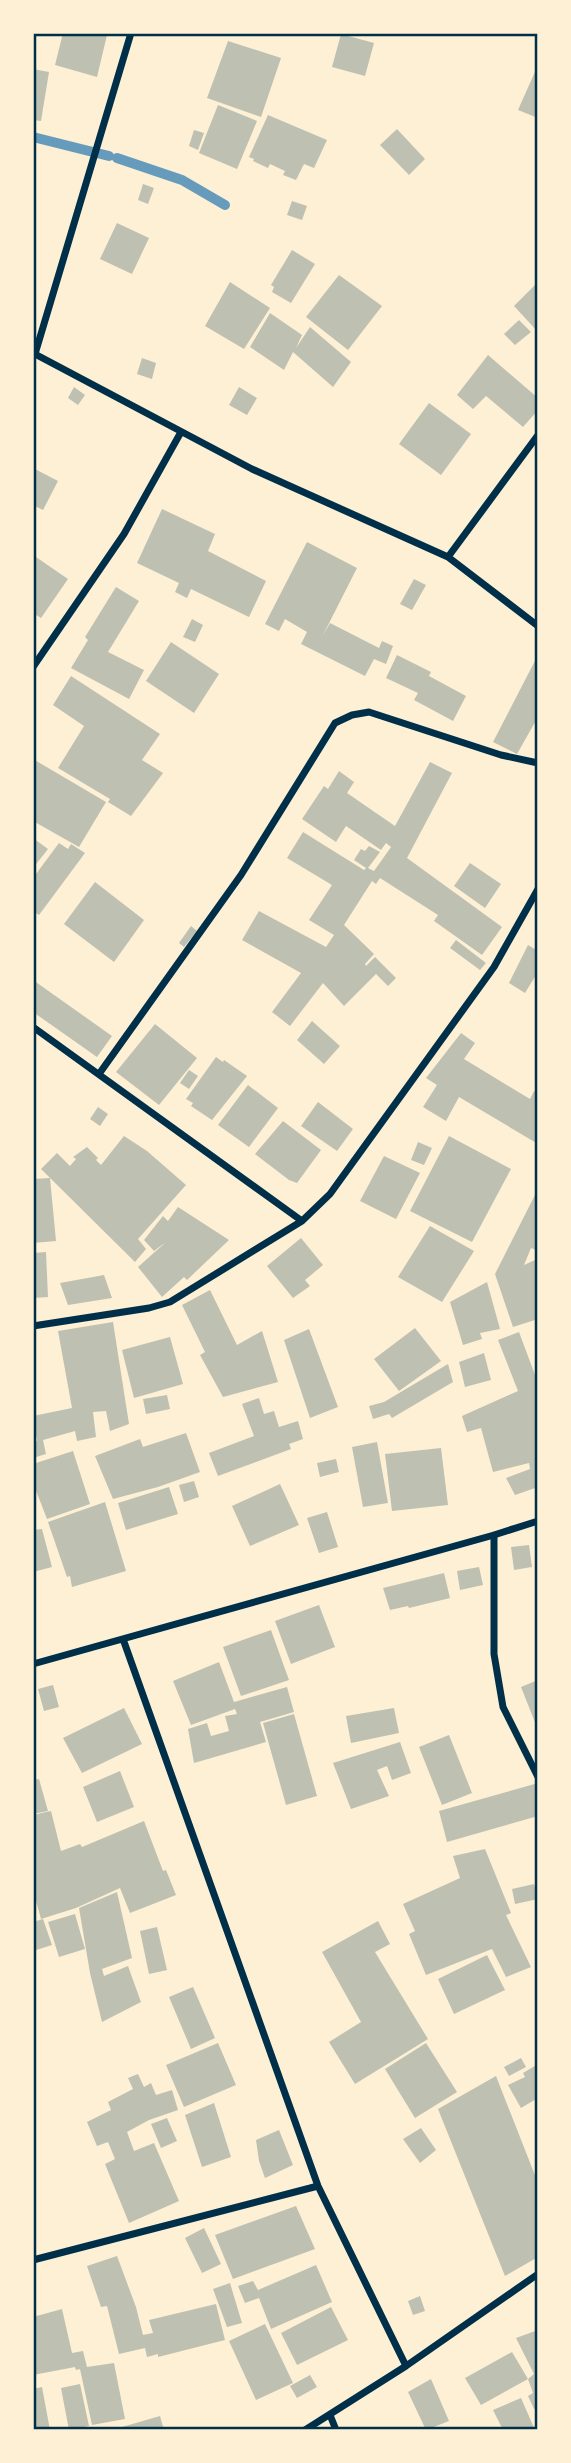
<svg xmlns="http://www.w3.org/2000/svg" width="571" height="2463" viewBox="0 0 571 2463" font-family="Lato,sans-serif">
<style>
.lines{fill:none;stroke-linecap:round;stroke-linejoin:round}
.stream{stroke:#669bbc;stroke-width:10}
.building{fill:#bec0b2}
.minor{stroke:#003049;stroke-width:7}
.neatline{fill:none;stroke:#003049;stroke-width:2.5}
</style>
<rect width="100%" height="100%" fill="#fdf0d5"/>
<g class="lines">
<path class="stream" d="M 33,137 L 109,156
M 117,158 L 182,180 L 225,205"/>
</g>
<path class="building" d="M 63,33 L 107,35 L 97,77 L 55,65 Z
M 341,34 L 374,43 L 365,76 L 332,67 Z
M 228,41 L 281,58 L 261,117 L 207,98 Z
M 538,65 L 538,118 L 518,110 Z
M 33,69 L 49,72 L 41,121 L 33,120 Z
M 218,105 L 257,121 L 237,169 L 199,153 Z
M 268,115 L 327,140 L 314,168 L 304,164 L 296,180 L 283,175 L 285,171 L 270,164 L 268,168 L 253,161 L 254,159 L 249,157 Z
M 397,129 L 425,159 L 409,175 L 380,145 Z
M 194,130 L 204,133 L 198,150 L 189,146 Z
M 143,184 L 154,188 L 148,204 L 138,200 Z
M 292,201 L 307,206 L 302,220 L 287,215 Z
M 117,223 L 149,238 L 132,274 L 100,259 Z
M 292,250 L 315,264 L 291,303 L 272,292 L 274,287 L 271,285 Z
M 339,275 L 382,306 L 348,350 L 306,317 Z
M 230,282 L 270,308 L 244,349 L 205,326 Z
M 538,282 L 538,332 L 514,306 Z
M 270,313 L 302,335 L 296,348 L 310,327 L 351,362 L 333,387 L 293,352 L 284,370 L 250,347 Z
M 519,320 L 531,332 L 515,345 L 504,334 Z
M 488,355 L 538,398 L 538,410 L 523,427 L 486,396 L 473,409 L 457,395 Z
M 142,358 L 156,363 L 152,379 L 137,374 Z
M 74,387 L 85,395 L 78,405 L 68,398 Z
M 239,387 L 257,398 L 247,415 L 229,405 Z
M 429,403 L 471,434 L 441,475 L 399,444 Z
M 33,468 L 58,481 L 43,510 L 33,505 Z
M 162,509 L 215,534 L 208,551 L 266,581 L 249,617 L 191,589 L 187,598 L 175,592 L 179,583 L 137,563 Z
M 307,542 L 357,568 L 322,637 L 330,623 L 379,648 L 382,641 L 393,646 L 386,664 L 374,659 L 365,676 L 301,644 L 307,632 L 285,619 L 279,631 L 265,624 Z
M 33,555 L 68,579 L 41,618 L 33,613 Z
M 414,579 L 426,585 L 412,610 L 400,604 Z
M 116,587 L 139,601 L 108,652 L 144,670 L 129,699 L 71,668 L 88,640 L 85,637 Z
M 192,619 L 203,625 L 195,642 L 183,637 Z
M 171,642 L 219,674 L 194,713 L 146,681 Z
M 397,655 L 431,672 L 429,676 L 466,696 L 453,721 L 414,700 L 418,693 L 386,678 Z
M 538,655 L 538,717 L 517,754 L 493,742 Z
M 71,676 L 160,734 L 142,760 L 163,773 L 131,816 L 108,802 L 110,799 L 58,768 L 84,726 L 53,705 Z
M 33,759 L 106,802 L 79,847 L 33,821 Z
M 430,762 L 452,773 L 407,858 L 502,927 L 482,955 L 434,921 L 438,915 L 380,878 L 376,884 L 372,881 L 344,925 L 374,954 L 365,964 L 366,966 L 375,957 L 396,978 L 388,986 L 376,974 L 344,1006 L 323,983 L 290,1026 L 272,1012 L 301,973 L 242,940 L 259,911 L 326,947 L 334,935 L 309,920 L 332,885 L 287,858 L 303,832 L 364,870 L 366,868 L 354,860 L 361,849 L 365,851 L 369,846 L 380,852 L 368,868 L 374,871 L 391,847 L 386,843 L 381,850 L 346,826 L 336,842 L 302,819 L 324,786 L 328,789 L 339,771 L 354,782 L 347,793 L 395,826 Z
M 33,838 L 48,849 L 33,868 Z
M 59,843 L 68,849 L 71,844 L 85,853 L 39,915 L 33,911 L 33,878 Z
M 470,863 L 501,884 L 485,908 L 454,886 Z
M 95,882 L 144,920 L 114,962 L 64,924 Z
M 191,926 L 197,931 L 184,947 L 179,943 Z
M 456,940 L 486,963 L 480,970 L 450,948 Z
M 528,945 L 538,951 L 538,976 L 536,975 L 525,993 L 509,983 Z
M 33,980 L 112,1036 L 97,1057 L 33,1012 Z
M 312,1021 L 340,1046 L 324,1064 L 297,1040 Z
M 155,1024 L 197,1058 L 159,1105 L 116,1072 Z
M 461,1033 L 475,1043 L 464,1059 L 530,1099 L 534,1091 L 538,1093 L 538,1144 L 459,1097 L 446,1121 L 423,1107 L 437,1085 L 426,1078 Z
M 216,1057 L 223,1062 L 224,1060 L 247,1076 L 212,1120 L 191,1106 L 193,1103 L 186,1099 Z
M 189,1070 L 198,1076 L 189,1089 L 180,1083 Z
M 248,1085 L 278,1108 L 249,1147 L 218,1125 Z
M 318,1102 L 353,1129 L 337,1151 L 301,1126 Z
M 98,1107 L 108,1114 L 100,1126 L 90,1119 Z
M 283,1121 L 321,1150 L 297,1183 L 289,1180 L 255,1154 Z
M 124,1136 L 147,1151 L 186,1185 L 138,1239 L 146,1249 L 135,1262 L 41,1169 L 57,1153 L 70,1166 L 76,1159 L 73,1157 L 87,1147 L 98,1158 L 96,1160 L 101,1165 Z
M 449,1136 L 511,1169 L 472,1242 L 410,1211 Z
M 418,1142 L 432,1148 L 424,1165 L 411,1160 Z
M 384,1156 L 420,1173 L 396,1219 L 360,1201 Z
M 50,1178 L 56,1241 L 33,1243 L 33,1179 Z
M 538,1189 L 538,1251 L 531,1248 L 524,1265 L 535,1260 L 538,1269 L 538,1319 L 513,1327 L 495,1274 Z
M 178,1207 L 229,1240 L 187,1280 L 184,1277 L 162,1297 L 138,1267 L 166,1242 L 154,1251 L 144,1240 L 163,1216 L 168,1221 Z
M 430,1226 L 474,1251 L 442,1302 L 398,1277 Z
M 301,1238 L 323,1265 L 305,1280 L 310,1286 L 293,1298 L 267,1266 Z
M 46,1252 L 48,1297 L 33,1298 L 33,1253 Z
M 104,1275 L 112,1298 L 68,1305 L 60,1283 Z
M 487,1282 L 500,1329 L 480,1333 L 482,1339 L 463,1345 L 450,1302 Z
M 210,1290 L 237,1345 L 262,1331 L 278,1382 L 223,1397 L 200,1355 L 205,1352 L 182,1305 Z
M 113,1322 L 129,1424 L 110,1431 L 106,1411 L 93,1412 L 96,1437 L 77,1441 L 75,1431 L 43,1440 L 46,1454 L 33,1458 L 33,1442 L 37,1441 L 33,1416 L 72,1408 L 58,1331 Z
M 415,1328 L 441,1361 L 399,1391 L 374,1359 Z
M 309,1329 L 338,1407 L 310,1418 L 284,1340 Z
M 519,1332 L 538,1383 L 538,1487 L 515,1495 L 506,1478 L 530,1469 L 529,1463 L 493,1472 L 481,1428 L 467,1432 L 462,1416 L 518,1391 L 498,1340 Z
M 170,1337 L 183,1384 L 134,1398 L 122,1350 Z
M 484,1353 L 491,1380 L 465,1387 L 459,1362 Z
M 448,1364 L 453,1382 L 392,1418 L 389,1414 L 373,1419 L 369,1406 L 384,1402 Z
M 167,1395 L 170,1409 L 146,1414 L 143,1399 Z
M 259,1398 L 264,1414 L 274,1411 L 279,1427 L 298,1421 L 303,1439 L 289,1444 L 291,1449 L 218,1476 L 209,1453 L 254,1436 L 242,1404 Z
M 186,1433 L 200,1472 L 158,1487 L 113,1499 L 95,1456 L 140,1439 L 143,1447 Z
M 377,1442 L 388,1503 L 363,1507 L 352,1447 Z
M 441,1448 L 448,1505 L 392,1511 L 385,1454 Z
M 73,1451 L 90,1504 L 47,1519 L 33,1483 L 33,1464 Z
M 336,1459 L 339,1472 L 320,1477 L 317,1463 Z
M 194,1481 L 199,1497 L 184,1502 L 179,1485 Z
M 280,1484 L 299,1525 L 250,1546 L 232,1506 Z
M 169,1487 L 178,1514 L 126,1530 L 118,1503 Z
M 105,1502 L 126,1571 L 72,1587 L 70,1576 L 67,1577 L 48,1522 Z
M 327,1512 L 338,1547 L 319,1553 L 307,1518 Z
M 42,1529 L 52,1567 L 33,1572 L 33,1530 Z
M 529,1545 L 532,1567 L 514,1570 L 511,1547 Z
M 479,1567 L 483,1585 L 460,1590 L 457,1571 Z
M 444,1573 L 450,1598 L 409,1608 L 408,1606 L 390,1610 L 383,1588 Z
M 319,1605 L 335,1647 L 291,1664 L 275,1621 Z
M 271,1630 L 289,1680 L 241,1696 L 223,1647 Z
M 219,1662 L 234,1702 L 287,1687 L 294,1712 L 260,1722 L 266,1742 L 194,1763 L 188,1729 L 207,1723 L 211,1736 L 229,1731 L 225,1716 L 237,1714 L 235,1709 L 191,1725 L 173,1681 Z
M 538,1680 L 538,1730 L 521,1687 Z
M 53,1685 L 59,1707 L 44,1711 L 38,1689 Z
M 124,1708 L 142,1744 L 82,1773 L 63,1738 Z
M 394,1708 L 399,1733 L 351,1743 L 346,1716 Z
M 294,1714 L 317,1796 L 286,1805 L 263,1723 Z
M 449,1735 L 472,1793 L 442,1805 L 419,1747 Z
M 400,1742 L 411,1773 L 392,1780 L 387,1766 L 377,1770 L 389,1796 L 351,1809 L 333,1763 Z
M 120,1771 L 134,1807 L 97,1822 L 83,1787 Z
M 39,1779 L 48,1811 L 33,1814 L 33,1780 Z
M 538,1783 L 538,1816 L 447,1842 L 439,1811 Z
M 51,1811 L 61,1851 L 80,1844 L 82,1847 L 144,1821 L 163,1871 L 166,1870 L 176,1895 L 130,1913 L 120,1888 L 76,1908 L 41,1919 L 33,1890 L 33,1815 Z
M 485,1849 L 511,1913 L 506,1915 L 531,1967 L 506,1977 L 492,1949 L 426,1975 L 409,1934 L 415,1931 L 403,1904 L 460,1878 L 453,1856 Z
M 534,1884 L 538,1899 L 515,1904 L 512,1889 Z
M 117,1892 L 132,1958 L 102,1969 L 104,1976 L 128,1966 L 141,2002 L 102,2022 L 90,1973 L 79,1908 Z
M 75,1914 L 85,1949 L 59,1957 L 48,1922 Z
M 43,1919 L 52,1945 L 33,1951 L 33,1922 Z
M 378,1921 L 390,1944 L 375,1952 L 428,2039 L 355,2084 L 329,2042 L 361,2022 L 322,1952 Z
M 157,1927 L 167,1970 L 149,1974 L 140,1931 Z
M 487,1955 L 505,1990 L 454,2014 L 438,1979 Z
M 193,1987 L 215,2038 L 191,2049 L 169,1997 Z
M 218,2043 L 236,2085 L 184,2107 L 166,2065 Z
M 426,2043 L 457,2092 L 415,2118 L 385,2069 Z
M 521,2058 L 526,2067 L 509,2076 L 504,2067 Z
M 538,2064 L 538,2098 L 521,2108 L 508,2085 L 525,2077 L 523,2073 Z
M 138,2074 L 144,2087 L 151,2083 L 156,2095 L 172,2090 L 178,2110 L 149,2120 L 127,2132 L 134,2151 L 154,2143 L 179,2201 L 129,2223 L 105,2164 L 115,2159 L 108,2142 L 97,2146 L 87,2122 L 111,2110 L 108,2102 L 133,2089 L 128,2078 Z
M 496,2076 L 538,2183 L 538,2257 L 505,2276 L 438,2109 Z
M 214,2103 L 231,2157 L 202,2167 L 185,2115 Z
M 167,2118 L 177,2141 L 161,2148 L 151,2124 Z
M 421,2128 L 436,2150 L 420,2163 L 403,2139 Z
M 279,2130 L 293,2165 L 265,2178 L 259,2161 L 256,2140 Z
M 296,2206 L 315,2249 L 233,2279 L 215,2235 Z
M 204,2228 L 221,2264 L 202,2273 L 185,2238 Z
M 117,2256 L 136,2307 L 143,2335 L 153,2333 L 149,2320 L 216,2304 L 225,2340 L 158,2357 L 158,2354 L 147,2357 L 145,2348 L 119,2354 L 107,2306 L 101,2307 L 87,2266 Z
M 316,2265 L 332,2302 L 271,2329 L 259,2298 L 245,2303 L 238,2286 L 253,2281 L 258,2290 Z
M 230,2283 L 242,2323 L 227,2327 L 213,2289 Z
M 420,2296 L 425,2311 L 413,2315 L 408,2301 Z
M 331,2307 L 348,2340 L 297,2365 L 281,2333 Z
M 62,2309 L 72,2353 L 83,2351 L 87,2367 L 114,2363 L 125,2419 L 92,2425 L 80,2369 L 76,2370 L 75,2367 L 33,2375 L 33,2317 Z
M 265,2324 L 293,2383 L 256,2400 L 229,2341 Z
M 538,2330 L 538,2408 L 534,2409 L 528,2396 L 533,2393 L 528,2379 L 534,2374 L 516,2338 Z
M 512,2352 L 528,2379 L 481,2405 L 465,2378 Z
M 310,2375 L 317,2387 L 297,2398 L 290,2386 Z
M 431,2379 L 449,2421 L 426,2430 L 408,2392 Z
M 80,2384 L 89,2426 L 69,2430 L 61,2388 Z
M 42,2387 L 50,2430 L 33,2430 L 33,2389 Z
M 521,2398 L 535,2430 L 503,2430 L 493,2410 Z
M 160,2416 L 164,2430 L 115,2430 L 115,2429 Z"/>
<g class="lines">
<path class="minor" d="M 33,353 L 252,469 L 448,557 L 538,626
M 35,354 L 131,33
M 448,557 L 538,435
M 33,667 L 124,534 L 181,432
M 33,1027 L 302,1221
M 99,1074 L 241,875 L 335,723 L 352,715 L 369,712 L 501,755 L 538,763
M 33,1326 L 149,1308 L 170,1302 L 302,1221 L 330,1194 L 494,967 L 538,889
M 494,1535 L 494,1654 L 503,1707 L 538,1777
M 123,1639 L 318,2186 L 406,2366
M 33,1664 L 494,1535 L 538,1521
M 33,2260 L 318,2186
M 330,2415 L 336,2430
M 305,2430 L 406,2366 L 538,2274"/>
</g>
<rect width="571" height="2463" fill="none" stroke="#fdf0d5" stroke-width="70"/>
<rect x="35" y="35" width="501" height="2393" class="neatline"/>
</svg>
